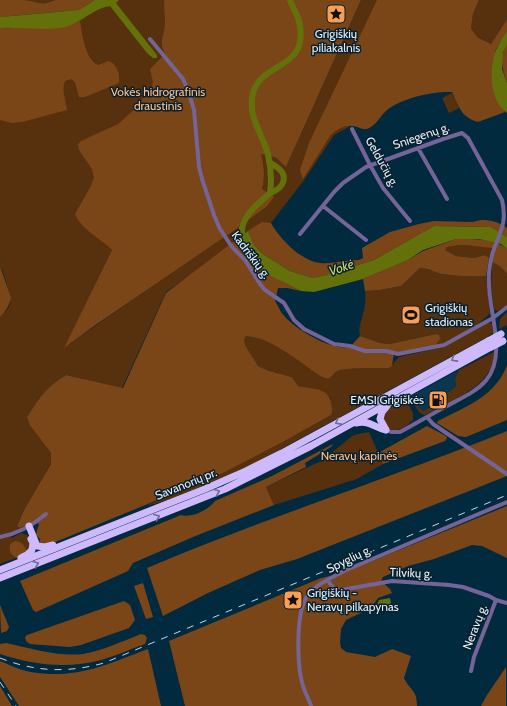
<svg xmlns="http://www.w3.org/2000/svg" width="507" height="706" viewBox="0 0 507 706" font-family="Cabin,sans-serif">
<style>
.built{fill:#09374e}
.green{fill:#57300d;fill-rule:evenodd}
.forest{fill:#7b4617}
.water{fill:#64710b}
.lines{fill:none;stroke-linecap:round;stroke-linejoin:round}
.river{stroke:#64710b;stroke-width:6}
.minor{stroke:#746497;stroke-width:4}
.trunk{stroke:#ceb9fc;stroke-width:7}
.rail{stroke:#c6d7e2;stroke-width:1;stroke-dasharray:7 7;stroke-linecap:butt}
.trunk-bridge{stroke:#ceb9fc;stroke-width:7}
.oneway{stroke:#6c6c94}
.labels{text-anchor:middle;stroke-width:3;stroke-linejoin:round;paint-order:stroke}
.poi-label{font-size:12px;fill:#e3f1fa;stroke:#091f2c;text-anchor:start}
.park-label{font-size:12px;fill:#fac094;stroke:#091f2c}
.street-label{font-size:12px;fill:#e3f1fa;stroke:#091f2c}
.water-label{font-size:13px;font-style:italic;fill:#cadf67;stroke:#091f2c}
</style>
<rect width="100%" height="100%" fill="#022a3f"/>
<path class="built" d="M 459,370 L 455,379 L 456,386 L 453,390 L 446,394 L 446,400 L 429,409 L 423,411 L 420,410 L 411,396 Z"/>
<path class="green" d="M 0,0 L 8,24 L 112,0 L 286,0 L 275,157 L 286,167 L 361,0 L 394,0 L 358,122 L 334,135 L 304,180 L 271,223 L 265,223 L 166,292 L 122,388 L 66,375 C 45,388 40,397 27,417 L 51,453 L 51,464 L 24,510 L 17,526 L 20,528 L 10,534 L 12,538 L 21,533 L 27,535 L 31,543 L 28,552 L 24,547 L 12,555 L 16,558 L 0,564 L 0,317 C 3,313 9,309 10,304 C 11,298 4,271 0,266 ZM 92,232 L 175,270 L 65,347 L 112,250 Z
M 24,0 L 55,0 C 44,5 35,4 24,0 Z
M 479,0 L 507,0 L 507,19 L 491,44 L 477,37 L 471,28 L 473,14 Z
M 452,93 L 459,108 L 449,113 L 442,98 Z
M 453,245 L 480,246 L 492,248 L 489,258 L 485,255 L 474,258 L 456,256 L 445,250 L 447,247 Z
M 492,262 L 501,267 L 507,274 L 507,305 L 497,311 L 494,309 L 491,285 Z
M 420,268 C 428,268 434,272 442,274 C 456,276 471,277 486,276 L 490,313 C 482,324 448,342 435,346 L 436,334 L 390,344 L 380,343 L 360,336 C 358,327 361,323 363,314 C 365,306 366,299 365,291 L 380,290 L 401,286 Z
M 507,312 L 507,325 L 499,329 L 500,319 Z
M 489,322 L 492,324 L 493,333 L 487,337 L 259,461 L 211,483 L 168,500 L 154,504 L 147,505 L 223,473 L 283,442 L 331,415 L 332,406 L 330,397 L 298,386 L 292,377 L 269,371 L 258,366 L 245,345 L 244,340 L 246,336 C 273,338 300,362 322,377 L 328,379 C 332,377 334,373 337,371 C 348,367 377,369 389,368 L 399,357 L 443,347 Z
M 494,352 C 495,364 486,379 476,386 C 461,397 442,406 425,415 C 419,414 417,409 415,405 L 415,403 L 417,403 L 420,409 L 423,411 L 446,400 L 444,395 L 452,390 L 456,386 L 455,379 L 459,370 Z
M 405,399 L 413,413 L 413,420 C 403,430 392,435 382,423 L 386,410 Z
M 369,432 L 383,464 L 357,479 L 274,505 L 266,487 L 323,460 L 352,436 L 358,434 Z"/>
<path class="forest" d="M 0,0 C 8,0 16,0 23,0 C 37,1 40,7 55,0 L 95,0 L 79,10 L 0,17 Z
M 164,0 L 361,0 L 286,167 L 275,157 L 261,154 C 264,166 265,177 262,189 L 274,197 L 267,206 L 236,229 L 94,326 L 64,348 L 112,250 C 101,239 80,228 75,214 L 91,186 L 94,177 L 92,169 L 79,150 L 78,144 L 81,141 L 118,124 L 135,109 L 152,86 L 153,82 L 150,69 L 165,54 C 158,41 165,35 165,23 C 165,15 164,8 164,0 Z
M 377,0 L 479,0 L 473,14 L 471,28 L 477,37 L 491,44 L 507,19 L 507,31 L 496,49 L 493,63 L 500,105 L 505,112 L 478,122 C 461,117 459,107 452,92 C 433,91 402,98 387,110 C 380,116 376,126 367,129 C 362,130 357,126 352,126 C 344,125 336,130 330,136 L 303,179 L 300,170 L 309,143 Z
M 80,21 C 82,33 85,60 98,65 L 109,61 C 118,65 120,75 119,83 L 85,97 L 79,97 L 75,82 L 71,79 L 65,81 C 61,90 66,100 67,110 L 22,122 L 12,123 L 0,120 L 0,28 L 51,28 L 66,26 Z
M 507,45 L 507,83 C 503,71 498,56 507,45 Z
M 481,220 C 492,220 498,222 507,228 L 507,237 L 491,227 L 434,226 L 374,260 L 326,275 L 313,278 L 290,271 L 263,254 L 254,245 L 248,231 L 262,222 L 271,223 C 280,239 301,261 320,263 C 329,264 336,262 345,261 C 351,259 357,262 363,258 L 362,248 L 390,232 L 419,224 L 434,221 L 472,222 Z
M 237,239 C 253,268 273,277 301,291 L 287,288 L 278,288 L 275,301 C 278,305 279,309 281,312 C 292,328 331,351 350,347 L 360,336 L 380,343 L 390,344 L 436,334 L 439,335 L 440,339 L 435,346 L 394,353 L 392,366 L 389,368 C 377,369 348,367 337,371 C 334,373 332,377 328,379 L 322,377 C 300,363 273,338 246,336 L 244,340 L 245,345 L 258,366 L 269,371 L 292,377 L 298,386 C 310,389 328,387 331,402 C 332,407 333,411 331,415 L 283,442 L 223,473 L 48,545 L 39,544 L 40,539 L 36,535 L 37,530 L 39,525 L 36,521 L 20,528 L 17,526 L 24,510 L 51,464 L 51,453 L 30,425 L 27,417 C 40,397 45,388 66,375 L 123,388 L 166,293 Z
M 456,239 C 471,239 495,238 507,249 L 507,274 L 501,267 L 492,262 L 492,248 C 477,247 462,243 447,247 L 445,250 L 456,256 L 474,258 L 485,255 L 489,258 L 486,276 C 471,277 456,276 442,274 C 434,272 428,268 420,268 L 401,286 L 380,290 L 365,291 L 363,279 L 408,260 L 423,251 Z
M 0,266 L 11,298 C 9,306 6,311 0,317 Z
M 507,365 L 507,420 L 466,437 L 458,436 L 437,423 L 438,421 C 465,407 496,396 507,365 Z
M 427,426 L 446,436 L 447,438 L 445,441 L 383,464 L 378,453 Z
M 507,431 L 507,476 L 297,559 L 260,570 L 208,593 L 163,616 L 147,568 C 265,518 388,479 507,431 Z
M 333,444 L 331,447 L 305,463 L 306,467 L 266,487 L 274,505 L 193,537 L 133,563 L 128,571 L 36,612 L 33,610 L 20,581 L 181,515 C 193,518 208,510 215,501 L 272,476 Z
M 507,506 L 507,558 L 482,546 L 472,545 L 434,559 L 408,566 L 383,577 L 381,581 L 390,589 L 392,593 L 378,598 L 371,608 L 346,620 L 341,629 L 340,642 L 341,648 L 346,652 L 375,657 L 392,649 L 411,656 L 404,678 C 410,691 417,689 417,706 L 185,706 L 169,641 L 321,578 L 343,573 Z
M 15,541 C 23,542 24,546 28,552 L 27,553 L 16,558 C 10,554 9,551 10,544 Z
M 143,583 L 153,617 L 146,619 L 134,586 Z
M 124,601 L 130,605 L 135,620 L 129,628 L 81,645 L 70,647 L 30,644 L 26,641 L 25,637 L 27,635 Z
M 0,605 L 9,627 L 7,631 L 1,633 Z
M 141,634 L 145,635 L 147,638 L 145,644 C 130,649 116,656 101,660 C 67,669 33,665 0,654 L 0,644 L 6,643 C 30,648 58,657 83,654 C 102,651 123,641 141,634 Z
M 148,649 L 161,706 L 19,706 L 0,677 L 0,661 C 8,664 17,669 26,671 C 74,681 105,665 148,649 Z
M 506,667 L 506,706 L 481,706 L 487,695 Z
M 0,686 L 12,706 L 0,706 Z"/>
<path class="water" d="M 95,0 L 119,0 L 116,3 L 157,55 L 157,58 L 153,58 L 147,53 L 110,6 C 94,8 81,23 65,27 C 44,31 21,27 0,28 L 0,17 L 79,10 Z
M 507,31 L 507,45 L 503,52 L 502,69 L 507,83 L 507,113 C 489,101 489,68 496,50 C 499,43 503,37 507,31 Z
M 434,226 L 491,227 L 507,237 L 507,249 L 501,244 L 479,239 L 456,239 L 423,250 L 408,260 L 363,279 L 314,292 L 301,291 L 271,276 L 256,264 L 241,246 L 237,239 L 248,231 L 254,245 L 263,254 L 290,271 L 313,278 L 326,275 L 374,260 Z
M 390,598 L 391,604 L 382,608 L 377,605 L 379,600 Z"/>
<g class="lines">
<path class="river" d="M 270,193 C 272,179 271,168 268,154 C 262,133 247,116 253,93 C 261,62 307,70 300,26 C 299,16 293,9 290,0
M 244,242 C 235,222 255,206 269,194 C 272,192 276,191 279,188 C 283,185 285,179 283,174 C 281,169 274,165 269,162"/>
<path class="minor" d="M 150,39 L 183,79 L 188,90 L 194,110 L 199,167 L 202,179 L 214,215 L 220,229 L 232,247 L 245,260 L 260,284 L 265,290 L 284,303 L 294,320 L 304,329 L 334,344 L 350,346 L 365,351 L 386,351 L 398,354 L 444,345 L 493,318 L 507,307
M 352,129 L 370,165 L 383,188 L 410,221
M 418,148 L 447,199
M 323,206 L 366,240
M 300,234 L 334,192 L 343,183 L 366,167 L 443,139 L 462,133 L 468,138 L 502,200 C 507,222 501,230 494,249 C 491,256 490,264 489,272 C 487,295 495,319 496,341 C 499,383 476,390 445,407 C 430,415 415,424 400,432 L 391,432 L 386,430
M 427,417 L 433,424 L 507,474
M 0,537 C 17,534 33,525 46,514
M 328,580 C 331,587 334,589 341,590 L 392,581 L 449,585 L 463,587 L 489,596 L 496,600 L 507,603
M 471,671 L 474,657 L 496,600
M 311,706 C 309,699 305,693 303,686 C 297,667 295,611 308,595 C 317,584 331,578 344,571 L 507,502"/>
<path class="trunk" d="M 356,423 C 370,420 373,427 386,430
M 386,430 L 380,419 L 382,412 L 387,406
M 29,526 L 37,546 L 45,547 L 53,545
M 21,558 L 27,555 L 32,550 L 33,543 L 31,539
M 0,570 L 205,489 L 246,471 L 282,453 L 488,341
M 0,578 L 225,489 L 311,446 L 491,347"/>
<path class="rail" d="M 0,658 C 35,672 68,673 104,663 L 507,495
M 0,682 L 16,706"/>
<path class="trunk-bridge" d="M 488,341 L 501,334
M 491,347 L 503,341"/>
</g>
<defs><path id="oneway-chevron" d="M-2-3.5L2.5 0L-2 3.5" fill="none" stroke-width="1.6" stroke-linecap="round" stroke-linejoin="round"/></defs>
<g class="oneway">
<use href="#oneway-chevron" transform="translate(454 359) rotate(151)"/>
<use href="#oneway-chevron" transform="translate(338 422) rotate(151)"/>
<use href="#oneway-chevron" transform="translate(217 492) rotate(-23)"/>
<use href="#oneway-chevron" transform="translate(157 517) rotate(-21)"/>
<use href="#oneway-chevron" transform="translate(36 564) rotate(-21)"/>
</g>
<defs>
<g id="sight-square" transform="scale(1)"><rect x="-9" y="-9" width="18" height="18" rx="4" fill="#fb9e51" stroke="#091f2c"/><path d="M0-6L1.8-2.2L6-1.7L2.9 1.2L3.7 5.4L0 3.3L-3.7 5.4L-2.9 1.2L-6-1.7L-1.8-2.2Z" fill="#111"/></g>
<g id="stadium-square" transform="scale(1)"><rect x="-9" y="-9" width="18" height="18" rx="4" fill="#fb9e51" stroke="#091f2c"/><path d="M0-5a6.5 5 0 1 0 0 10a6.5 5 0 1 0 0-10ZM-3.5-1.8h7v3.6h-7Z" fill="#111"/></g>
<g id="fuel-square" transform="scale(1)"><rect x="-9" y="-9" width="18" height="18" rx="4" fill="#fb9e51" stroke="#091f2c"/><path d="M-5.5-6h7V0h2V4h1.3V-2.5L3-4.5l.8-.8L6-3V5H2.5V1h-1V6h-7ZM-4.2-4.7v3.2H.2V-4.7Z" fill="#111"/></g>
</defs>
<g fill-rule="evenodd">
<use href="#sight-square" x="336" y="14"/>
<use href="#stadium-square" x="411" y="315"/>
<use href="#fuel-square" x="438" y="400"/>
<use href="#sight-square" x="293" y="600"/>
</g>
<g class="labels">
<g class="poi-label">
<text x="336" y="38" text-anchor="middle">Grigiškių<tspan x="336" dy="14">piliakalnis</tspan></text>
<text x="425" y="312">Grigiškių<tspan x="425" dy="14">stadionas</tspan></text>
<text x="424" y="404" text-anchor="end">EMSI Grigiškės</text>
<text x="307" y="597">Grigiškių -<tspan x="307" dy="14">Neravų pilkapynas</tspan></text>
</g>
<g class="park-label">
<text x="158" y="96">Vokės hidrografinis<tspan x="158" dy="14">draustinis</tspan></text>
<text x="359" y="460">Neravų kapinės</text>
</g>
<g class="street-label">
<text transform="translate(421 136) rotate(-19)" y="4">Sniegenų g.</text>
<text transform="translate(382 162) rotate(61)" y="4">Geldučių g.</text>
<text transform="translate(251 255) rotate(53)" y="4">Kadriškių g.</text>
<text transform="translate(186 484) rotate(-22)" y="4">Savanorių pr.</text>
<text transform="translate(349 559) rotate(-26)" y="4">Spyglių g.</text>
<text transform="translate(411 573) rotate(2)" y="4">Tilvikų g.</text>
<text transform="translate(475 627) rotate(-69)" y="4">Neravų g.</text>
</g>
<g class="water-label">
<text transform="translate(341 267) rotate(-19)" y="5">Vokė</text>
</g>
</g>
</svg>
